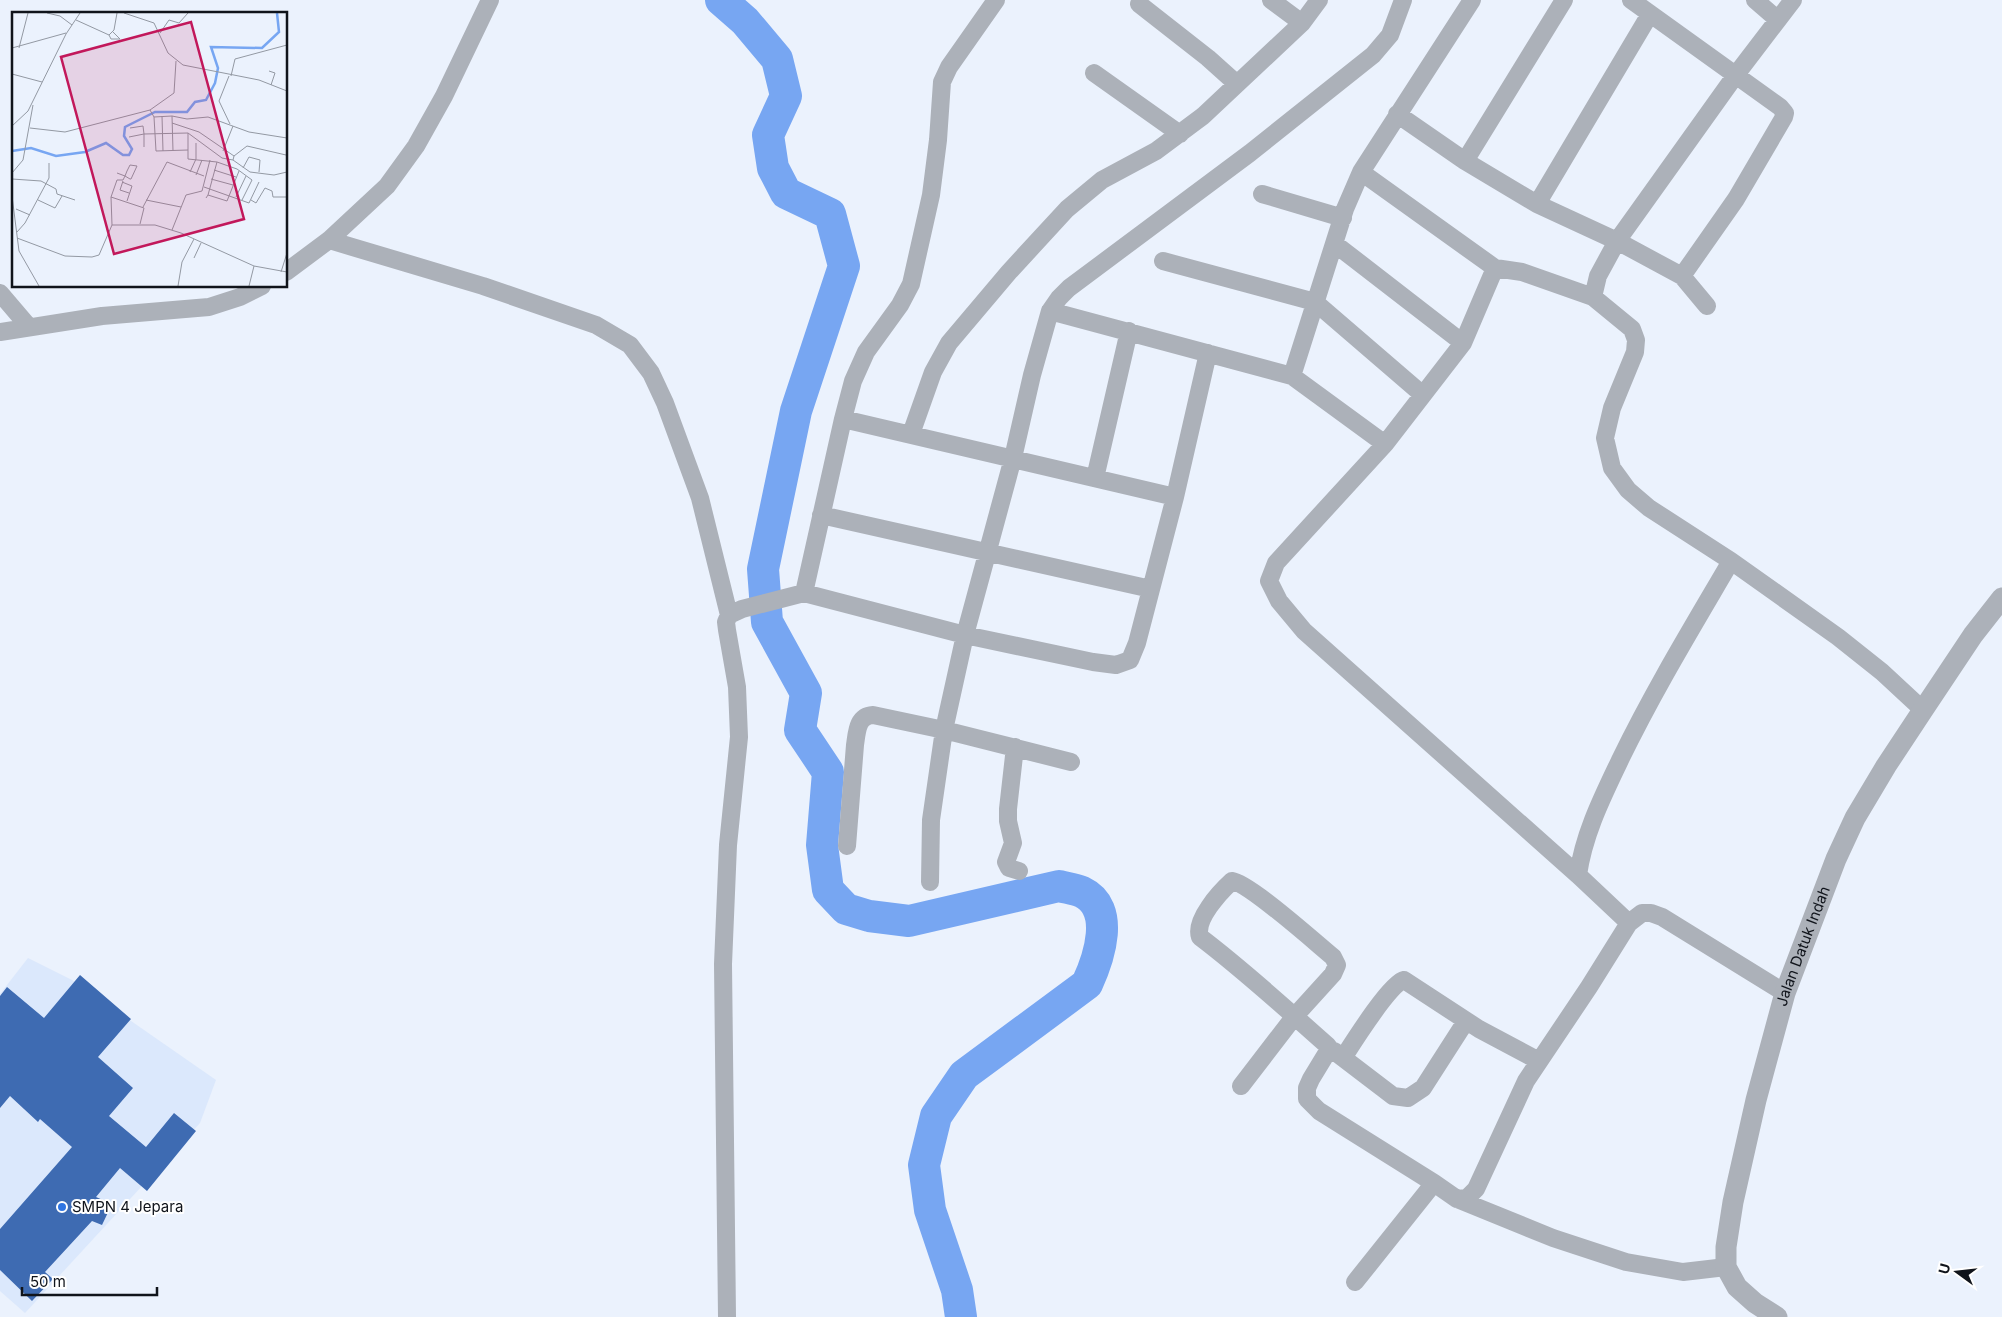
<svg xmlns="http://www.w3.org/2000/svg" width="2002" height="1317" viewBox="0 0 2002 1317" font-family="Inter,sans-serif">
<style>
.built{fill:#dbe8fc}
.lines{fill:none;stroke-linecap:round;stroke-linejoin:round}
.river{stroke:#77a6f2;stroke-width:32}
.building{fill:#3e6bb2}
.minor{stroke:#acb1b9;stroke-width:18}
.tertiary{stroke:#acb1b9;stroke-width:21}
.poi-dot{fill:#2f75e2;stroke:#fff;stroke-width:2}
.labels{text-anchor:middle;stroke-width:4;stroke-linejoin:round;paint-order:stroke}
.street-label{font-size:15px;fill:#10141b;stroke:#fff}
.poi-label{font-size:15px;fill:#10141b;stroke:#fff;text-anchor:start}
.inset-river{fill:none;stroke:#77a6f2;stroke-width:2.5}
.inset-road{fill:none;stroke:#9399a3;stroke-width:1}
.view{fill:#c2185b;fill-opacity:0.15;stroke:#c2185b;stroke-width:2.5}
.inset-edge{fill:none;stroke:#10141b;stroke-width:2.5}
</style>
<rect width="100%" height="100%" fill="#ebf2fd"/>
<path class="built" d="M 28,958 L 72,980 L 216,1080 L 200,1123 L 25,1313 L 0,1291 L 0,994 Z"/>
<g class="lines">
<path class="river" d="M 721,0 L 745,21 L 777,59 L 786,96 L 768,135 L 773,168 L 786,193 L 830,214 L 844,266 L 796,411 L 763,569 L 767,622 L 806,693 L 800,730 L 828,772 L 822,845 L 828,890 L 846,909 L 869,916 L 909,921 L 1059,886 C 1066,888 1075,889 1082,892 C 1116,908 1099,958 1087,984 L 964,1075 L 936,1116 L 924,1165 L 930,1210 L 957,1290 L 961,1317"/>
</g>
<path class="building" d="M 80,975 L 131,1019 L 98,1057 L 133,1088 L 109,1116 L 146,1147 L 174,1113 L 196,1131 L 147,1191 L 120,1168 L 96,1197 L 112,1204 L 102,1225 L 92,1221 L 45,1272 L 53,1279 L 32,1301 L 0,1270 L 0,1229 L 72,1147 L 40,1119 L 38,1122 L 10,1096 L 0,1108 L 0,996 L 7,987 L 44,1018 Z"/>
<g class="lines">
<path class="minor" d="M 1271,0 L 1302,23
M 1631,0 L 1780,107 L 1785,113 L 1784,117 L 1736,199 L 1682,276 L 1707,306
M 1755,0 L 1777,19
M 1139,4 L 1208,58 L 1237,84
M 1094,73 L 1180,134
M 1397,114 L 1465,161 L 1537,204 L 1617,241 L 1682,276
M 1465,161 L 1564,0
M 1361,172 L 1495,268 L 1522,272 L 1593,297 L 1632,329 L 1636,340 L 1635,352 L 1612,408 L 1605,438 L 1612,468 L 1628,490 L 1649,508 L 1731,561 L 1838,637 L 1882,672 L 1923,710
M 1262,194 L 1343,218
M 1537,204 L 1650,14
M 329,240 L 483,286 L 596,325 L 630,345 L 651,373 L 665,403 L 700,498 L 729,615
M 1335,244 L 1463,343
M 1163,261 L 1315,302 L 1423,395
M 1495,268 L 1463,343 L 1385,444 L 1276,563 L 1269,581 L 1279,601 L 1304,631 L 1578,875 L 1629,923
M 286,272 L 329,240 L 387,186 L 416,146 L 444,96 L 490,0
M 0,293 L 29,327
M 1593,297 L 1598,276 L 1617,241 L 1735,76 L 1793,0
M 1050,311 L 1059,298 L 1069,288 L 1250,153 L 1373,55 L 1390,35 L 1403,0
M 0,332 L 102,316 L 209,307 L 240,297 L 262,286
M 1292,376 L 1385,444
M 843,419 L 853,381 L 866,352 L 900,305 L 911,284 L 931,195 L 938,140 L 942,82 L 949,67 L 996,0
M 911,434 L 933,372 L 949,343 L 1009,272 L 1067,209 L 1102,180 L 1156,151 L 1203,116 L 1302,23 L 1319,0
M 1095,478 L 1129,331
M 821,515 L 1151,589
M 804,593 L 843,419 L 1175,497
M 1015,747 L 1008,809 L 1008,821 L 1013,843 L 1006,862 L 1009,868 L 1019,871
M 847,846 L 855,745 C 857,732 857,716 873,715 L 944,730 L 965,635 L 1013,458 L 1032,375 L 1050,311 L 1292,376 L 1345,209 L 1361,172 L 1472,0
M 1578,875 C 1584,833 1603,796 1621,758 C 1654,690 1693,626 1731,561
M 930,882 L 931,820 L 944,730 L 1071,762
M 1334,1051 L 1393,1096 L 1408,1098 L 1423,1088 L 1466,1021
M 1343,1058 C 1352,1044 1391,982 1404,980 L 1479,1029 L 1539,1061
M 1241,1086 L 1294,1017 L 1333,974 L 1337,965 L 1333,957 C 1316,943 1249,883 1232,881 C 1220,892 1194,920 1200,937 C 1245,971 1286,1009 1328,1046 L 1328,1051 L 1311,1079 L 1307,1088 L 1307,1099 L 1319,1111 L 1434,1183 L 1457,1199 L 1467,1198 L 1476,1189 L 1526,1081 L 1589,987 L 1629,923 L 1642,913 L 1651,913 L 1662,917 L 1785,993
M 1457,1199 L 1553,1238 L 1626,1262 L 1683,1272 L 1726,1267
M 1355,1282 L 1434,1183
M 727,1317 L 723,964 L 728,845 L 739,737 L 737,687 L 727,630 L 726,622 L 729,615 L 742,609 L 804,593 L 965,635 L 1093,662 L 1116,665 L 1130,660 L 1137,643 L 1175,497 L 1208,353"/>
<path class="tertiary" id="s1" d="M 1777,1317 L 1755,1303 L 1737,1287 L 1726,1267 L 1726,1247 L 1733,1202 L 1756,1100 L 1785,993 L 1836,859 L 1855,818 L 1886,766 L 1923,710 L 1973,635 L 2002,598"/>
</g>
<circle class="poi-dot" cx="62" cy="1207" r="5"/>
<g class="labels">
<g class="street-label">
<text dy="5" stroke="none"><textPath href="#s1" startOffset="404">Jalan Datuk Indah</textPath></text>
</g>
<g class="poi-label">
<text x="72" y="1212">SMPN 4 Jepara</text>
</g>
</g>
<g transform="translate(12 12)">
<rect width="275" height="275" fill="#ebf2fd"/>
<path class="inset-river" d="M 0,139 L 19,136 L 44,144 L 73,140 L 94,131 L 111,143 L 117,143 L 120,137 L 112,124 L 113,115 L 143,100 L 175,100 L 183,90 L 194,88 L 203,71 L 206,56 L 199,35 L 250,36 L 267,20 L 265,1"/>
<path class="inset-road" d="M 35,1 L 48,4 L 60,13M 112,1 L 142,11 L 156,41 L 171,53 L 247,68 L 275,79M 64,8 L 97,23 L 102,18 L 105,1M 148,21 L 157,8 L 167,11 L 176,1M 97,23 L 99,27 L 108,27 L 101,20M 0,36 L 54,21M 7,36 L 16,1M 257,59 L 263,61 L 259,73M 0,62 L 30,70M 217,64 L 207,89 L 218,112M 219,64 L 223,47 L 275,33M 138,98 L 162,81 L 164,49M 150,104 L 151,139M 160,104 L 175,107 L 196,105 L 237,120 L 275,126M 142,105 L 160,104 L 161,139M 160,111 L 187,120 L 222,144 L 221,148M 0,114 L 16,99 L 54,22 L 68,1M 18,116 L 53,120 L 138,98 L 142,105 L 144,139 L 176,138M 118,116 L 131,114 L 132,122 L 176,121 L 176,147 L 205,150 L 225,157 L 240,168 L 230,188M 176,121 L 210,146 L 221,148 L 238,160 L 262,163 L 275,160M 117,125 L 132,122 L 132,135M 211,139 L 221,114M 222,144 L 235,134 L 274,143M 231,156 L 237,145 L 248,148 L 247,160M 202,158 L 224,165M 178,160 L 184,147 L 184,131M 0,161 L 11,148 L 21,93M 105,161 L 113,164 L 118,167 L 119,167 L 125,154 L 118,153 L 115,159 L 113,164 L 111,168 L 105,168 L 99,185 L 132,196 L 128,212M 184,163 L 190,148M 0,167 L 29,169 L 44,177 L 45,182 L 63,188M 199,167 L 221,173M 111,169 L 108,178 L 117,181M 110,170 L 120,174 L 115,189M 192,175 L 237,191 L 247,170M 196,183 L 205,150M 0,184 L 7,239 L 27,274M 99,185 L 100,213M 224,185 L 234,164M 194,186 L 196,183 L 215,189 L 227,159M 26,188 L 43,196 L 50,184M 134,188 L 169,195M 239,188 L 244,191 L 253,176 L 260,179 L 261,185 L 275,185M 131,195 L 155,150 L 192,164M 4,197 L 18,203M 160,218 L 174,183 L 190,179 L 198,148M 5,220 L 13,211 L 37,166 L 37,151M 5,226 L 53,244 L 80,245 L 87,243 L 100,213 L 143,213 L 169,221 L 242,254 L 275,260M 182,246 L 189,231M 269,260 L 275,241M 166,274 L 170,250 L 182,227M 237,274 L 242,254"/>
<path class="view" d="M 179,10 L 232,207 L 102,242 L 49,45 Z"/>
<rect width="275" height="275" class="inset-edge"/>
</g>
<g transform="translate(1957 1272) rotate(285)" stroke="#ffffff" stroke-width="4" paint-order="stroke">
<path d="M0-4L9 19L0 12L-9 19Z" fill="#10141b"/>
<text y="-8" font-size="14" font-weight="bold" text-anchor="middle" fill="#10141b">U</text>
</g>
<path d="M22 1287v8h135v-8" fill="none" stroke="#10141b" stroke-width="2.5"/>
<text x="30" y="1287" font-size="15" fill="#10141b" stroke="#ffffff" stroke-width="4" paint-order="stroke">50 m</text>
</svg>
